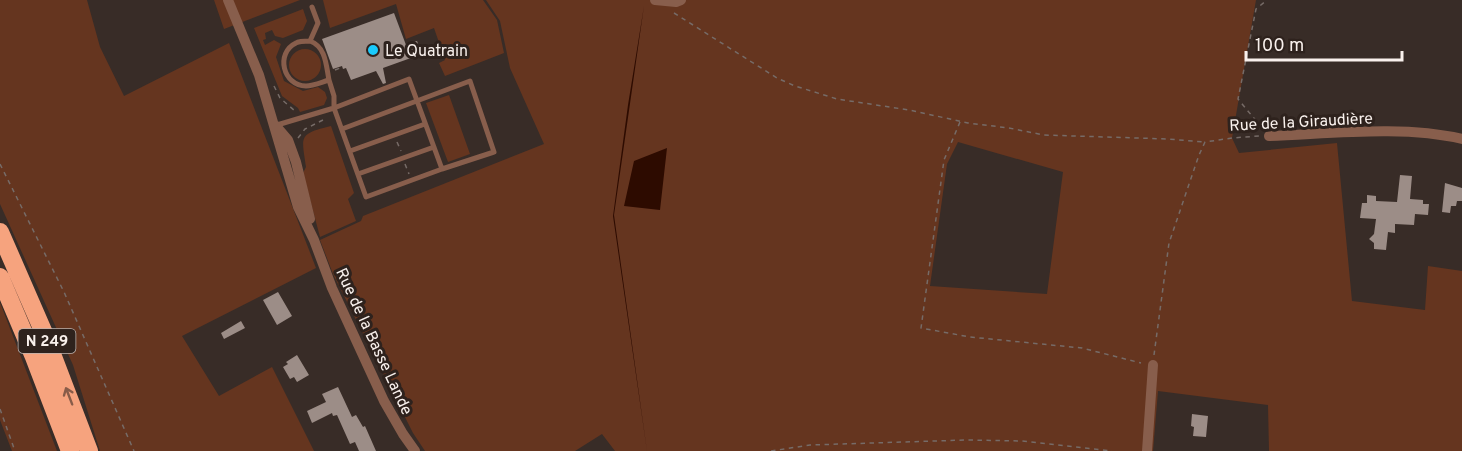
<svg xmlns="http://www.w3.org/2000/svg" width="1462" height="451" viewBox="0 0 1462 451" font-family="Overpass,sans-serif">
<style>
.green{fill:#65351f;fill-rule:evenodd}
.water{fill:#2d0b00}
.building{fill:#9c8d87}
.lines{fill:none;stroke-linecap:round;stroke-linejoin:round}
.path{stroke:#766b67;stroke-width:1.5;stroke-dasharray:4.5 4.5;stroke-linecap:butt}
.lane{stroke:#885e4c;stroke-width:5}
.street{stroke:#885e4c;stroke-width:10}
.highway{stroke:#f6a37e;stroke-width:18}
.oneway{stroke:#885c49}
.poi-dot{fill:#1acafc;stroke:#2e221d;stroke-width:2}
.labels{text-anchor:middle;stroke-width:6;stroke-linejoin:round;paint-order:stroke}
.shield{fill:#2e221d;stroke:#bcb3af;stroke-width:1.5}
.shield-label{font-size:15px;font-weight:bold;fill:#f9f1ed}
.poi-label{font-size:16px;fill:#f9f1ed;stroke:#2e221d;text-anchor:start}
.street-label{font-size:16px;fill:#f9f1ed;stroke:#2e221d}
</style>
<rect width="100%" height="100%" fill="#382c27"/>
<path class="green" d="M 0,0 L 87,0 L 100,47 L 124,96 L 229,43 L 316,268 L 182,336 L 219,396 L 272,367 L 314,451 L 100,451 L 73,365 L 0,204 Z
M 214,0 L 300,0 L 224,29 Z
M 323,0 L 483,0 L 497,20 L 504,53 L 445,76 L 439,63 L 445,60 L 434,28 L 406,39 L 396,4 L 330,28 Z
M 486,0 L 1256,0 L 1232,138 L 1239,153 L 1337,143 L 1352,301 L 1425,310 L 1428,266 L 1462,271 L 1462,451 L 1269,451 L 1268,405 L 1158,391 L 1153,451 L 615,451 L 602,434 L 575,451 L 425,451 L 413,433 L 333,274 L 320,240 L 361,221 L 363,216 L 544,144 L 510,68 L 500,21 ZM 958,142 L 1063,172 L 1047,294 L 930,286 L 947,164 Z
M 303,9 L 307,21 L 303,30 L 283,38 L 275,36 L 272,30 L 265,33 L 266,39 L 263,40 L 265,45 L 274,40 L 281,44 L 276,57 L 284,81 L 303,91 L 318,87 L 325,92 L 327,98 L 324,105 L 300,112 L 298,108 L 282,96 L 254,28 Z
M289 65a16 16 0 1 1 32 0a16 16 0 1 1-32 0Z
M 449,95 L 470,154 L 448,162 L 426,103 Z
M 331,126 L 354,193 L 348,199 L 356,221 L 320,237 L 303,173 L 306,167 C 302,137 297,134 331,126 Z
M 0,303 L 1,305 L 57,451 L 12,451 L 0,420 Z"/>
<path class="water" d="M 644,6 L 614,215 L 647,451 L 613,216 L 628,105 Z
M 667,148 L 660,210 L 624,206 L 634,161 Z"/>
<path class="building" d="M 394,13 L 406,45 L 417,41 L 422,54 L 383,68 L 386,83 L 383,84 L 376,71 L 351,80 L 346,68 L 343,69 L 342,66 L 333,69 L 322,39 Z
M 1400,175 L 1412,176 L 1410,199 L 1423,200 L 1423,204 L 1429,204 L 1428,215 L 1415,214 L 1414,225 L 1395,224 L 1395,233 L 1388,232 L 1386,250 L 1374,249 L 1374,243 L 1369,239 L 1374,234 L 1376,219 L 1360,218 L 1362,203 L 1367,203 L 1367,195 L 1376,196 L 1376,201 L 1397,202 Z
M 1445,183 L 1462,188 L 1462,201 L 1457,201 L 1456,206 L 1451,206 L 1450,213 L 1442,212 Z
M 278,292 L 292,316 L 277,325 L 263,300 Z
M 241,321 L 245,328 L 224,339 L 221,333 Z
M 297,355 L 309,375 L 297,382 L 294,377 L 290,379 L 283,367 L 288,364 L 286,362 Z
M 338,387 L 352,417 L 356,415 L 363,427 L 365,426 L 376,451 L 359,451 L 355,442 L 350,444 L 337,415 L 333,416 L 332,413 L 312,423 L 307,411 L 326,402 L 322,394 Z
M 1192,414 L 1208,416 L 1206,437 L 1193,436 L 1194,427 L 1191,426 Z"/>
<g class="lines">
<path class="path" d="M 674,13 L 777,78 L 795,86 L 837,99 L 909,110 L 968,123 L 1009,128 L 1044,135 L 1168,139 L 1204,142
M 335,70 L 343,67
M 274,86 L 280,98 L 295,111
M 960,122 L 944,160 L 921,328 L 970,337 L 1082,348 L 1141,363
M 1262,128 L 1238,99 L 1256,9 L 1267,0
M 298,138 L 305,129 L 325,119
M 397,142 L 401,151
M 0,164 L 64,292 L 134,451
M 405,164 L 409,174
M 1154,355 L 1169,243 L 1199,155 L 1205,142 L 1232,138 L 1259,136
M 0,409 L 15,451
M 771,451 L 810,445 L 966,440 L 1022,441 L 1112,451"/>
<path class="lane" d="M 310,41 C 326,47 326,65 329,80 C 322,82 313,86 306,86 C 283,86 275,53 296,43 C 299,41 305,41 310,41 L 318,23 L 312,7
M 409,79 L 442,169 L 366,197 L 334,108 Z
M 277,125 L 334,108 L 334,96 L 329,80
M 342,129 L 470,81 L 494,152 L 442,169
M 350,151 L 425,124
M 358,174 L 434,147"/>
<path class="street" d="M 228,0 L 259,75 L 298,207 L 314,240 L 332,288 L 384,401 L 403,434 L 415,451
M 655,0 L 676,2 L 681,0
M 276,126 L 288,140 L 296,162 L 310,219
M 1269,136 C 1329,134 1403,125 1462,139
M 1147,451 L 1153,365"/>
<path class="highway" d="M 0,232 L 44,333 L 89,451
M 0,277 L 34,357 L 70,451"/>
</g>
<defs><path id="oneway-shaft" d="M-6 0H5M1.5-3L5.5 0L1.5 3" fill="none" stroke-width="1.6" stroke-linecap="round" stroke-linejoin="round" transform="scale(1.5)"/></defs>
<use class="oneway" href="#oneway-shaft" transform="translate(69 396) rotate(-111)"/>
<circle class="poi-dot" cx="373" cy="50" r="6"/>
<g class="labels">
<rect class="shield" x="18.5" y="329" width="57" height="24" rx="4.5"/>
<g class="shield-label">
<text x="47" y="346">N 249</text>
</g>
<g class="poi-label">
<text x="385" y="56">Le Quatrain</text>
</g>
<g class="street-label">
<text transform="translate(1301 121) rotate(-3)" y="6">Rue de la Giraudière</text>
<text transform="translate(375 341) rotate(65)" y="6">Rue de la Basse Lande</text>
</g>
</g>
<path d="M1246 51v9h156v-9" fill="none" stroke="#f9f1ed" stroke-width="3"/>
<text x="1255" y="51" font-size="18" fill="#f9f1ed" stroke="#2e221d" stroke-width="4.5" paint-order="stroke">100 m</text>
</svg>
